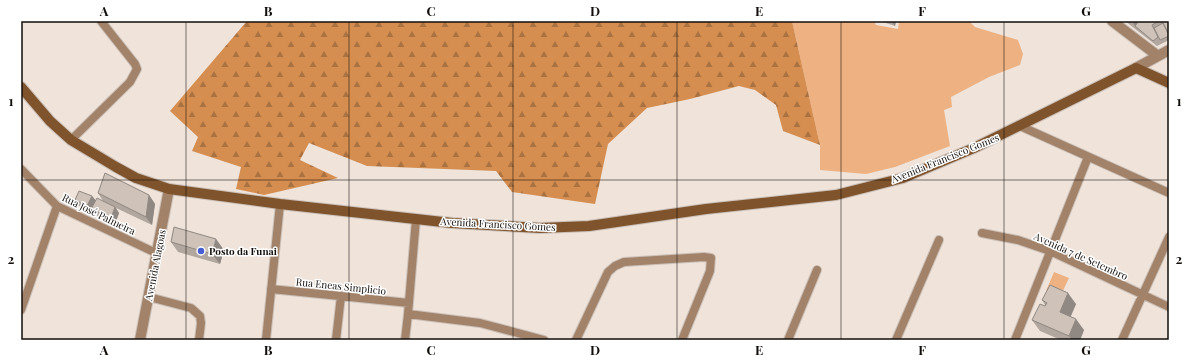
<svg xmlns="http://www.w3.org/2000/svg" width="1190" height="361" viewBox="0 0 1190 361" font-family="'Playfair Display',serif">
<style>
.green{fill:#eeb282}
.forest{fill:url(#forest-firs)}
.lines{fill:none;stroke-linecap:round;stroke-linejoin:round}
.minor-casing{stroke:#ccc1b9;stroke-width:10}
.tertiary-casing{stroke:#ccc1b9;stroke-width:12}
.secondary-casing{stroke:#ccc1b9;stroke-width:12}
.minor{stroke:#a2836a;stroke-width:8}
.tertiary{stroke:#a2836a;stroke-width:10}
.secondary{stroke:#7f532c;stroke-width:10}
.wall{fill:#b1a79f}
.shaded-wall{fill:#908882}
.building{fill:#cec2b9;stroke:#908882}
.grid{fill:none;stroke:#120e0b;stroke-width:1;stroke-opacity:0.55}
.poi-dot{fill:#475ed2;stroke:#fff;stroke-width:1.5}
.labels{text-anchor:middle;stroke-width:3;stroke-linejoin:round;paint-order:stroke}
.street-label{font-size:10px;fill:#120e0b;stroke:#fff}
.poi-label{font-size:10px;font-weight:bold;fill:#120e0b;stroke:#fff;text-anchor:start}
.neatline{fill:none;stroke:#120e0b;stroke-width:1.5}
.grid-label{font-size:13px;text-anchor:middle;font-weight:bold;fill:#120e0b}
</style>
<defs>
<pattern id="forest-firs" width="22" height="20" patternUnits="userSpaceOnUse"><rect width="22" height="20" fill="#d58e50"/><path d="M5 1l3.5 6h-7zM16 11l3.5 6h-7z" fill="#ab7241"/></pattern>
</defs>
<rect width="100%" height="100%" fill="#efe3da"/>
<path class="green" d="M 792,21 L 874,21 L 876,25 L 898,29 L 899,21 L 969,21 L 975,27 L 1018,40 L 1023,54 L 1020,65 L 989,77 L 951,97 L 952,107 L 944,110 L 950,146 L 895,167 L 866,174 L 820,170 L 820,145 Z
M 1054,272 L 1069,278 L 1060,297 L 1046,291 Z"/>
<path class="forest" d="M 247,21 L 792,21 L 820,145 L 783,131 L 776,105 L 755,90 L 739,86 L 690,99 L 647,108 L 608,144 L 595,204 L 512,192 L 496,171 L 367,166 L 309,143 L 300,160 L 338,178 L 264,195 L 236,189 L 241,167 L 192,151 L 198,137 L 170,111 Z"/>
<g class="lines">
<g class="minor-casing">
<path id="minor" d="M 1020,126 L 1169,193
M 71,140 L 130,82 L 137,69 L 135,64 L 101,21
M 21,169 L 57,206 L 156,253
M 982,233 L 1018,240 L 1050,251 L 1169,307
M 271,289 L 409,303
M 149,297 L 191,308 L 200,316 L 201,323 L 199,340
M 21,310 L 57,206
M 408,314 L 480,323 L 544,340
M 266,340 L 280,204
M 336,340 L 341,296
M 405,340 L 408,314 L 416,219
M 576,340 L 608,272 L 615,266 L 624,262 L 704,257 L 711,258 L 710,271 L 682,340
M 788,340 L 817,270
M 896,340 L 939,240
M 1015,340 L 1088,157
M 1122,340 L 1169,237"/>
</g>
<g class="tertiary-casing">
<path id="tertiary" d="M 1112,21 L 1158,56
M 1136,68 L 1169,50
M 140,340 L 169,189"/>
</g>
<g class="secondary-casing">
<path id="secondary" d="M 21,87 L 50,121 L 71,140 L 116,167 L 136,178 L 169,189 L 280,204 L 452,223 L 540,228 L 589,226 L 706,209 L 836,195 L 903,178 L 974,148 L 1136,68 L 1169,83"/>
</g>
<use href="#minor" class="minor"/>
<use href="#tertiary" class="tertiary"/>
<use href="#secondary" class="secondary"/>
</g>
<path class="wall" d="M 880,21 L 896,21 L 895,26 Z
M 1125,21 L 1169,21 L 1169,40 L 1157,46 Z
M 98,193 L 149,195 L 155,204 L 152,225 L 116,208 L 119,213 L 115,224 L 95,215 L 92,211 L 91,212 L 79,206 L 75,200 L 92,196 L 96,201 L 103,201 Z
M 171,242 L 224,250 L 220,264 L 178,252 Z
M 1042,300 L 1076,304 L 1070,317 L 1084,330 L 1080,340 L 1061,340 L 1040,331 L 1032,320 L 1045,305 Z"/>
<path class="shaded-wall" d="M 891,21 L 896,21 L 895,26 Z
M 1134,21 L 1147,21 L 1136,27 L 1133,23 Z
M 149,195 L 155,204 L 152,225 L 146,217 Z
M 92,196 L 97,202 L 91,209 L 92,211 L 91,212 L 87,206 Z
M 115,207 L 119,213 L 115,224 L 111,218 Z
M 216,239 L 224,250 L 220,264 L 212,254 Z
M 1068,293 L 1076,304 L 1068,323 L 1060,312 Z
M 1076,319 L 1084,330 L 1080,340 L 1072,340 L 1069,336 Z"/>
<path class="building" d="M 1139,21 L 1159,21 L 1152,25 L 1158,37 L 1153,41 L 1135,26 Z
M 1162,21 L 1169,21 L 1169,32 L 1168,33 Z
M 1163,23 L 1169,35 L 1169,36 L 1160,40 L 1154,28 Z
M 105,173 L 149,195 L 146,217 L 98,193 Z
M 79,191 L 92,196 L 87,206 L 75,200 Z
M 97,198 L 115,207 L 111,218 L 91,209 Z
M 174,227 L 216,239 L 212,254 L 171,242 Z
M 1050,285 L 1068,293 L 1060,312 L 1076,319 L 1069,336 L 1032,320 L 1040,304 L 1045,306 L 1047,303 L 1042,300 Z"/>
<path class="grid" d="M 186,21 L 186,340M 349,21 L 349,340M 513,21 L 513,340M 677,21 L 677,340M 841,21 L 841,340M 1004,21 L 1004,340M 21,180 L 1169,180"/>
<circle class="poi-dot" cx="201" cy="251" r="4"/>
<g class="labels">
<g class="street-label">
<text transform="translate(945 158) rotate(-22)" y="4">Avenida Francisco Gomes</text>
<text transform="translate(99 214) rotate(26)" y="4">Rua José Palmeira</text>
<text transform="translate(498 224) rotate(3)" y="4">Avenida Francisco Gomes</text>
<text transform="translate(1081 256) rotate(24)" y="4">Avenida 7 de Setembro</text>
<text transform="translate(155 265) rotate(-79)" y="4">Avenida Alagoas</text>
<text transform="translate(341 286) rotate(6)" y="4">Rua Eneas Simplicio</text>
</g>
<g class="poi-label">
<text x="209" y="255">Posto da Funai</text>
</g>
</g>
<rect width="1190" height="361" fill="none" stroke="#ffffff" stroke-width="44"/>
<rect x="22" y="22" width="1146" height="317" class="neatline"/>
<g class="grid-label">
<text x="104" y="16">A</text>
<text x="268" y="16">B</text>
<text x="431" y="16">C</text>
<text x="595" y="16">D</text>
<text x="759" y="16">E</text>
<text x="922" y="16">F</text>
<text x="1086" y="16">G</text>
<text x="11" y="106">1</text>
<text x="1179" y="106">1</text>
<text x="11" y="264">2</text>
<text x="1179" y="264">2</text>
<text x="104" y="355">A</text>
<text x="268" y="355">B</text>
<text x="431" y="355">C</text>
<text x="595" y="355">D</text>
<text x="759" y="355">E</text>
<text x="922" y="355">F</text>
<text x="1086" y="355">G</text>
</g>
</svg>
